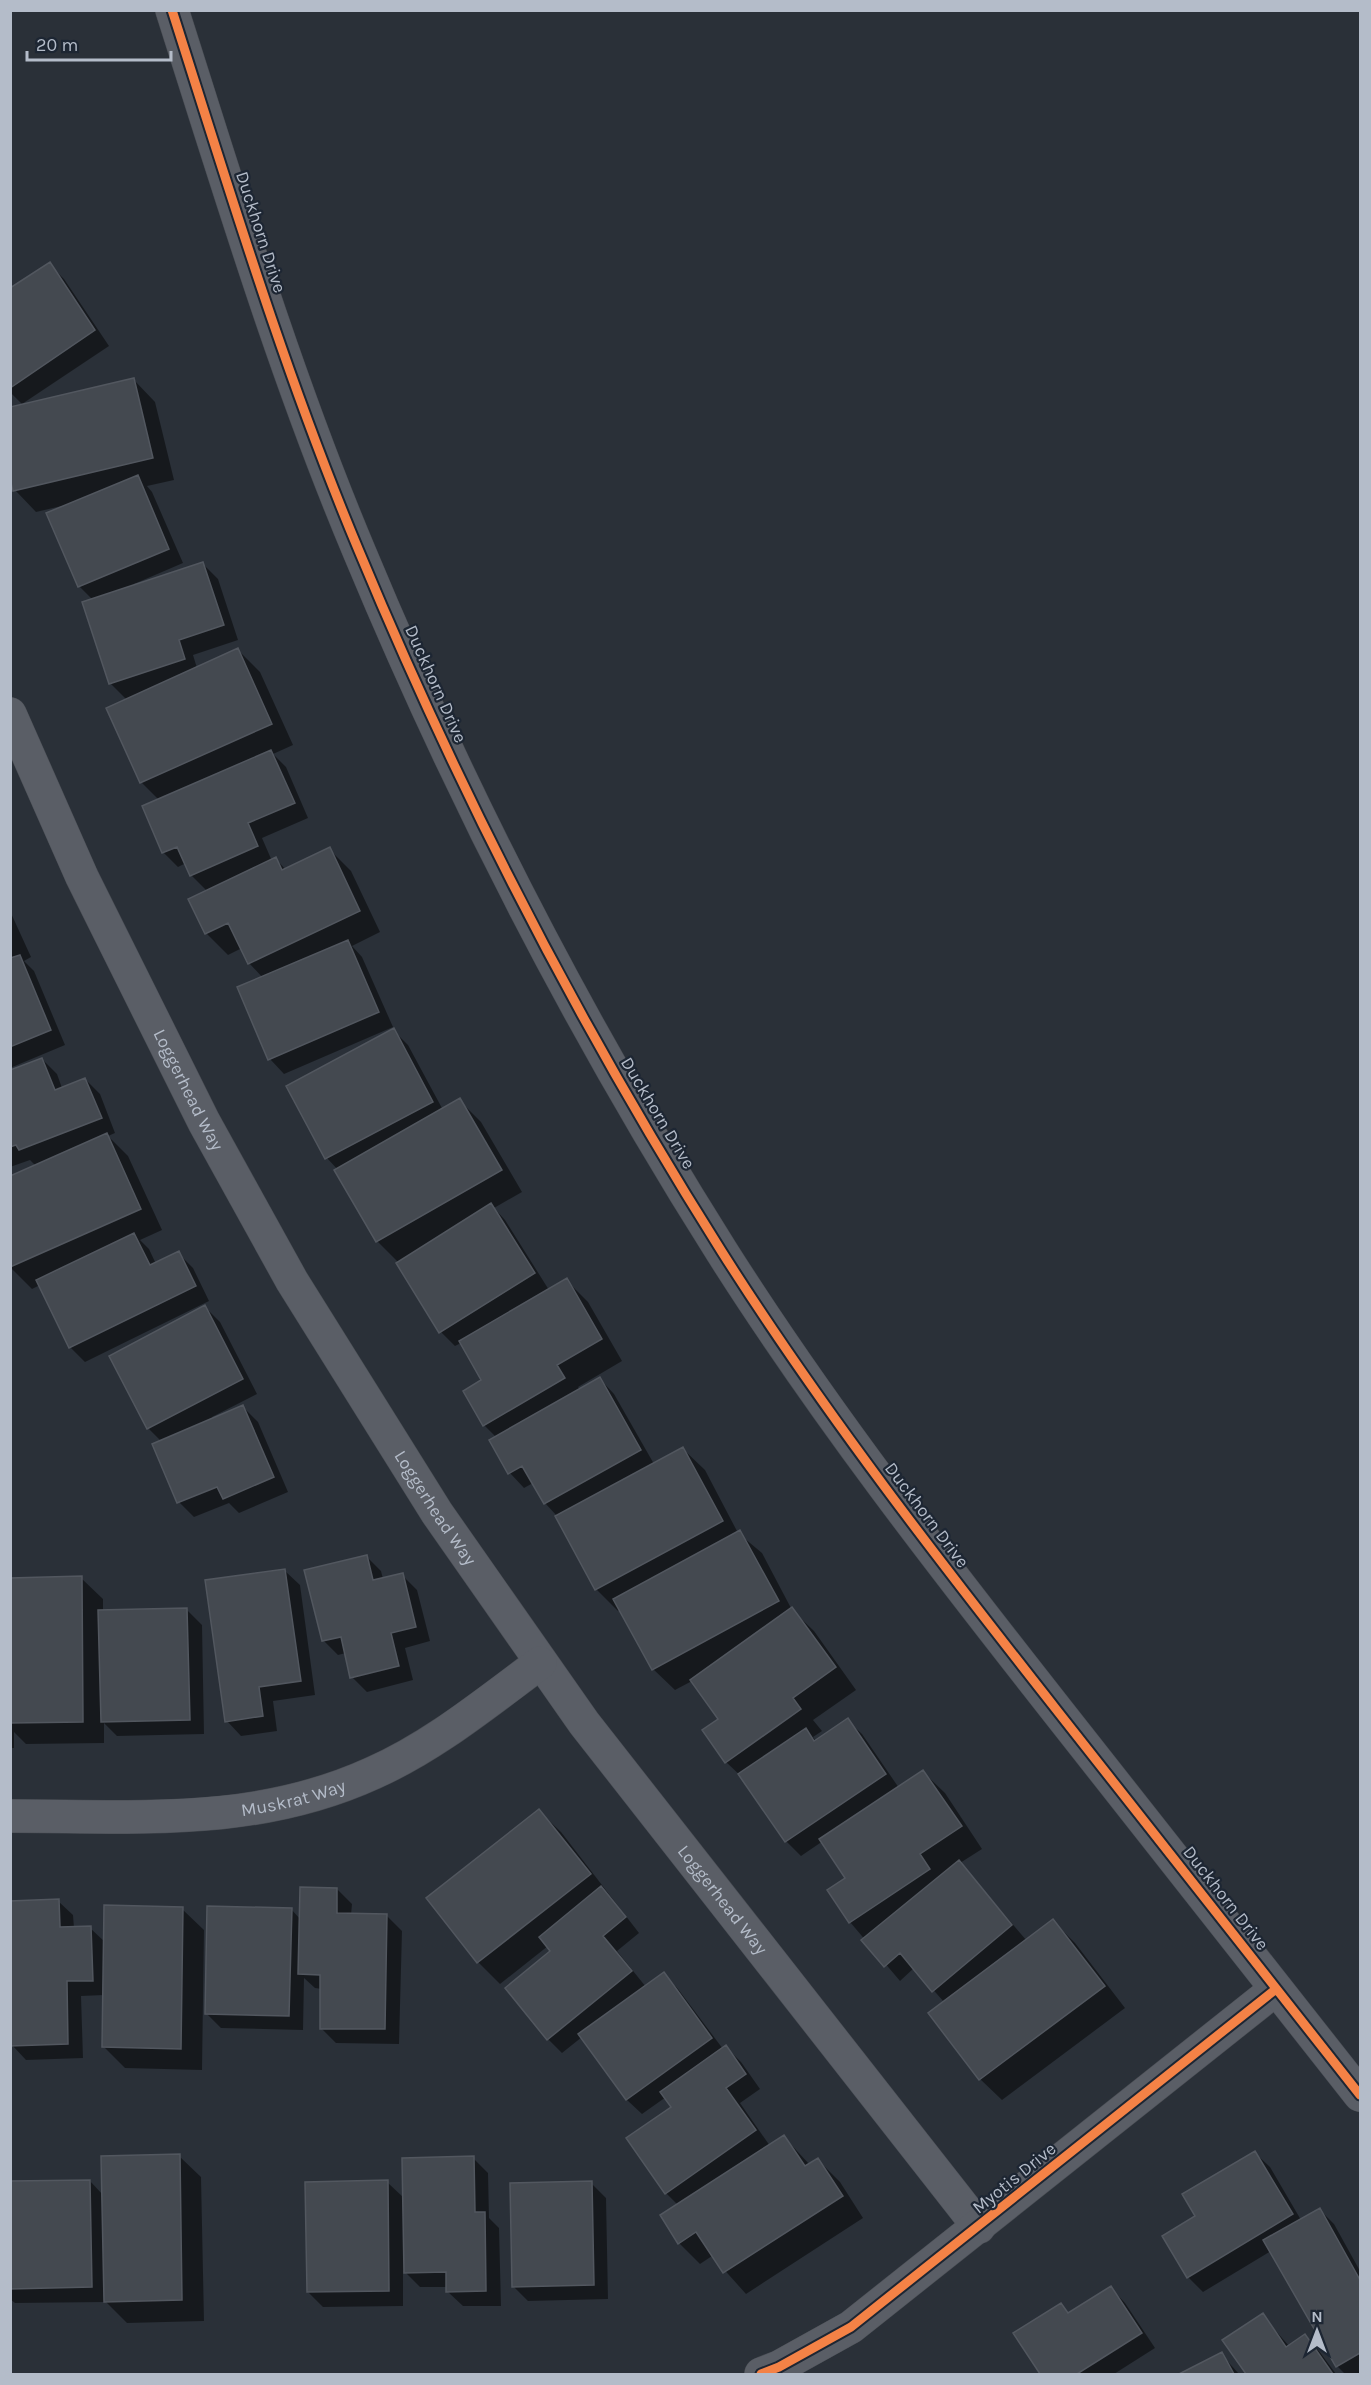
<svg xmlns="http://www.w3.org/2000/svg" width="1371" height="2385" viewBox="0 0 1371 2385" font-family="Karla,sans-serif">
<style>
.shadow{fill:#0007}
.building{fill:#444950;stroke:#52575f;stroke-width:1.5}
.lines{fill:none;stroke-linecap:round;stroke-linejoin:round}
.minor-casing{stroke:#484c53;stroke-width:34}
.tertiary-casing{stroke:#484c53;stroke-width:34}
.minor{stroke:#5a5e66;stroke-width:33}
.tertiary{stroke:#5a5e66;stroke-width:33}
.cycleway-casing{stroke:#1d2633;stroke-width:13}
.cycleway{stroke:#f48246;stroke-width:9}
.labels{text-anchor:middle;stroke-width:4.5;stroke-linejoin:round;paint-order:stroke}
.street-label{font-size:18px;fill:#b4bcc9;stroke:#1d2633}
</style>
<rect width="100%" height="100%" fill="#2a3038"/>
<path class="shadow" d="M 49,264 L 64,279 L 109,346 L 22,404 L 10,392 L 10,290 Z
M 134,380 L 155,402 L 174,480 L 147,486 L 152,492 L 183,563 L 134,584 L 135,586 L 203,564 L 218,579 L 238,640 L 193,655 L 197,668 L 238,650 L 260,672 L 293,745 L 273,754 L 286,767 L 308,818 L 262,838 L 272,861 L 276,859 L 286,870 L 329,849 L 351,871 L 380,932 L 352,946 L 362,957 L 393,1027 L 284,1074 L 270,1059 L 263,978 L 249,963 L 242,948 L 228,955 L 206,933 L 207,891 L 191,875 L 186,863 L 178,867 L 163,852 L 159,800 L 141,782 L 127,700 L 110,683 L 93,600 L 79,586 L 66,505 L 36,512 L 15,490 Z
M 10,911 L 31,957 L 24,961 L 34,971 L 65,1045 L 10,1068 Z
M 393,1030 L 408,1045 L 443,1110 L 459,1100 L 481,1122 L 522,1192 L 494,1208 L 505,1220 L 549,1290 L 566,1280 L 588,1302 L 622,1361 L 578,1387 L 580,1390 L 600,1379 L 614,1394 L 654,1464 L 683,1449 L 705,1470 L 738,1533 L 762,1553 L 792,1610 L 814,1631 L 856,1690 L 813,1720 L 822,1731 L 813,1737 L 816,1741 L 847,1720 L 862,1734 L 899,1788 L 923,1772 L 945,1793 L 982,1849 L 960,1863 L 1027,1941 L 1053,1921 L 1075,1943 L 1125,2008 L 1002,2100 L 980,2079 L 944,2002 L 914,1968 L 900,1981 L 850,1922 L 847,1878 L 823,1841 L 801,1856 L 786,1841 L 744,1779 L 726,1762 L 704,1731 L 720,1720 L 692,1681 L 675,1690 L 653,1669 L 621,1609 L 618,1611 L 596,1589 L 556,1515 L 545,1503 L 533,1483 L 524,1488 L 510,1473 L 496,1437 L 484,1425 L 484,1380 L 461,1343 L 455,1346 L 441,1332 L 399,1263 L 377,1241 L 336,1171 L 338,1170 L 327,1158 L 288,1086 Z
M 42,1059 L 57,1074 L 62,1088 L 85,1079 L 100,1094 L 115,1133 L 108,1136 L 128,1156 L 162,1230 L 140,1240 L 149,1249 L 156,1264 L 178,1253 L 193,1268 L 209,1301 L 85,1362 L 70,1347 L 40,1285 L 32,1289 L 10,1267 L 10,1177 L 36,1166 L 30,1160 L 10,1167 L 10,1071 Z
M 205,1307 L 220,1322 L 257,1394 L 212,1417 L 213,1419 L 243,1407 L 258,1422 L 288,1492 L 239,1513 L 229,1503 L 194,1517 L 179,1502 L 161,1441 L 148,1428 Z
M 366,1556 L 381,1571 L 383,1579 L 402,1575 L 417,1590 L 430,1641 L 405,1648 L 413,1680 L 367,1692 L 352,1677 L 346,1653 L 338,1655 L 323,1640 Z
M 285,1571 L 300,1585 L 315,1695 L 273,1701 L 277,1731 L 241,1736 L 227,1721 Z
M 81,1578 L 103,1599 L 103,1611 L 187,1610 L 202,1625 L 204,1734 L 117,1736 L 104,1723 L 104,1743 L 26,1744 L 14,1732 L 14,1748 L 10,1748 L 10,1579 Z
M 539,1811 L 561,1832 L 639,1933 L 617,1951 L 646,1987 L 664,1974 L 678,1989 L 723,2049 L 726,2047 L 741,2062 L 760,2089 L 740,2103 L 770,2146 L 784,2137 L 810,2165 L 818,2160 L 840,2182 L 863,2218 L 746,2294 L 712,2256 L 700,2264 L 679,2243 L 678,2205 L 666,2193 L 673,2107 L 666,2097 L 642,2114 L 627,2100 L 582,2037 L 562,2053 L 548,2039 L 553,1951 L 548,1946 L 500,1984 L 478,1962 Z
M 337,1889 L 352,1904 L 351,1915 L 387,1916 L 402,1931 L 399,2044 L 336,2043 L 321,2028 L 322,1989 L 315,1988 L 304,1978 L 303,2030 L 221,2028 L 207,2014 L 291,1909 L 301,1920 Z
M 58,1901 L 73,1915 L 74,1928 L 90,1928 L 105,1942 L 182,1909 L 204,1930 L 202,2070 L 125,2068 L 103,2046 L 104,1995 L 81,1996 L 83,2058 L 26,2060 L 12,2045 Z
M 1255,2153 L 1270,2167 L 1301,2220 L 1319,2209 L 1334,2224 L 1360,2271 L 1360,2374 L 1345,2374 L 1337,2366 L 1271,2251 L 1203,2292 L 1188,2277 L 1198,2217 Z
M 179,2156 L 201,2177 L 204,2321 L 127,2323 L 106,2302 L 15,2303 L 10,2299 L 10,2183 L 90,2181 L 103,2195 Z
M 473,2158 L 488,2173 L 489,2218 L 499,2228 L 501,2306 L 463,2306 L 448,2292 L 448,2287 L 420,2287 L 403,2270 L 403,2306 L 323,2307 L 308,2292 L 387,2182 L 404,2198 Z
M 591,2183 L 606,2198 L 608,2299 L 528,2301 L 513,2286 Z
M 1111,2288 L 1125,2303 L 1155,2348 L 1114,2374 L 1042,2374 L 1015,2333 L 1061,2305 L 1070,2314 Z
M 1262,2315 L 1289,2346 L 1304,2336 L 1319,2351 L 1336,2374 L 1248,2374 L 1224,2341 Z
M 1221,2354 L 1239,2374 L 1182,2374 Z"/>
<path class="building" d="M 50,262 L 95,330 L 10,388 L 10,288 Z
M 134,378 L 153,458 L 13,491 L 10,479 L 10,407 Z
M 138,475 L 169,549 L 78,587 L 46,513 Z
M 203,562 L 224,625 L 179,640 L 185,659 L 109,684 L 82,602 Z
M 238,648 L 272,724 L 140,783 L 106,708 Z
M 271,750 L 295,803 L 248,823 L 258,846 L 190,876 L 177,847 L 162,853 L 142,806 Z
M 330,847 L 360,911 L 248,964 L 228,923 L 205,934 L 188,899 L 276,857 L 282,870 Z
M 348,940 L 379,1012 L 268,1060 L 237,987 Z
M 20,955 L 51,1030 L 10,1047 L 10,958 Z
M 394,1028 L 433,1102 L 325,1159 L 286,1086 Z
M 42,1058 L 55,1090 L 85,1078 L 102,1118 L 19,1150 L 16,1145 L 10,1147 L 10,1070 Z
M 460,1098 L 502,1170 L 376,1242 L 334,1170 Z
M 107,1133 L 141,1209 L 10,1267 L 10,1176 Z
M 491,1203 L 535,1273 L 439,1333 L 396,1263 Z
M 134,1233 L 150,1265 L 179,1251 L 196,1286 L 69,1348 L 36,1280 Z
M 567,1278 L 602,1339 L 557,1365 L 565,1378 L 483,1426 L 463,1391 L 481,1380 L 459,1341 Z
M 205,1305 L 243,1379 L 147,1429 L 109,1356 Z
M 600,1377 L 641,1450 L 544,1504 L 522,1466 L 508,1474 L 489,1440 Z
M 243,1405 L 274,1477 L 223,1499 L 217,1487 L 177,1503 L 152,1444 Z
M 683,1447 L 723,1521 L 595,1590 L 555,1516 Z
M 740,1530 L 779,1601 L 652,1670 L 613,1599 Z
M 367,1555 L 373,1580 L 403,1573 L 416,1627 L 391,1633 L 399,1666 L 350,1678 L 341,1637 L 322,1641 L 304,1570 Z
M 285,1569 L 301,1681 L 259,1687 L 263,1716 L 225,1722 L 205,1580 Z
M 82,1576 L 83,1722 L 10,1723 L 10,1578 Z
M 792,1607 L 836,1667 L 793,1698 L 801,1709 L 725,1763 L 702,1730 L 718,1719 L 690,1680 Z
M 187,1608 L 190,1720 L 101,1722 L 98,1610 Z
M 848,1718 L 886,1774 L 785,1842 L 738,1774 L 806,1728 L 814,1741 Z
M 923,1770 L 962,1826 L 920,1854 L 930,1869 L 849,1923 L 827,1890 L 845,1878 L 819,1839 Z
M 539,1809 L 591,1874 L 477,1963 L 426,1898 Z
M 959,1860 L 1012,1925 L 932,1992 L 900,1953 L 884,1967 L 861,1940 Z
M 601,1886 L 626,1917 L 603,1936 L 632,1971 L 547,2040 L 505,1988 L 550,1951 L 539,1937 Z
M 300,1887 L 337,1888 L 337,1913 L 387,1914 L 385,2029 L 320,2029 L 320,1975 L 298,1974 Z
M 59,1899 L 60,1927 L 91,1926 L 93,1981 L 67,1981 L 68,2044 L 10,2046 L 10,1901 Z
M 104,1905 L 183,1907 L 181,2049 L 102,2047 Z
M 207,1906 L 292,1908 L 289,2016 L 205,2014 Z
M 1053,1919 L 1105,1986 L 979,2080 L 928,2013 Z
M 664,1972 L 712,2038 L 626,2100 L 578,2034 Z
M 726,2045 L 746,2074 L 726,2088 L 756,2130 L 665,2194 L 626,2138 L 671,2107 L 660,2092 Z
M 784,2135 L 805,2166 L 818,2158 L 843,2196 L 723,2273 L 696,2232 L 678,2244 L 660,2215 Z
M 1255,2151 L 1293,2214 L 1187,2278 L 1162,2236 L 1195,2216 L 1182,2194 Z
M 180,2154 L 182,2300 L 104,2302 L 101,2156 Z
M 474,2156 L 475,2212 L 485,2212 L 486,2291 L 446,2292 L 446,2272 L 404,2273 L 402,2158 Z
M 90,2180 L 92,2287 L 10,2289 L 10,2181 Z
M 388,2180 L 389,2291 L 307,2292 L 305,2182 Z
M 592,2181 L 594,2285 L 512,2287 L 510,2183 Z
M 1320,2208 L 1360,2280 L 1360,2353 L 1336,2367 L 1263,2240 Z
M 1111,2286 L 1142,2333 L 1077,2374 L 1040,2374 L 1013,2333 L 1061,2303 L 1068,2313 Z
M 1263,2313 L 1286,2347 L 1305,2334 L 1333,2374 L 1246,2374 L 1222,2340 Z
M 1222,2352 L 1234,2374 L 1179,2374 Z"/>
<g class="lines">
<g class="minor-casing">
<g id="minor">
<path id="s1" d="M 10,714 L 82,877 L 204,1122 L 292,1281 L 437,1513 L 584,1723 L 979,2227"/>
<path id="s2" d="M 10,1816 C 137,1816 255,1827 373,1773 C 434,1746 487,1702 540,1663"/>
<path d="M 761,2374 L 779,2367 L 851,2327 L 1276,1989"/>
</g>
</g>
<g class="tertiary-casing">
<path id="tertiary" d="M 172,10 C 230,192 285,375 359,551 C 460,794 581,1029 722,1252 C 824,1413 941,1563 1059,1713 C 1159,1840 1260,1968 1360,2095"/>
</g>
<use href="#minor" class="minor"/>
<use href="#tertiary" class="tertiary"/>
<g class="cycleway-casing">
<path id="cycleway" d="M 172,10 C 230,192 285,375 359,551 C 460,794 581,1029 722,1252 C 824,1413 941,1563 1059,1713 C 1159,1840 1260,1968 1360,2095
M 761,2374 L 779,2367 L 851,2327 L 1276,1989"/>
</g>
<use href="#cycleway" class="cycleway"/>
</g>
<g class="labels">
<g class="street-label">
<text transform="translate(261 232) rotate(72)" y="6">Duckhorn Drive</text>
<text transform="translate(436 684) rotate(66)" y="6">Duckhorn Drive</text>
<text dy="6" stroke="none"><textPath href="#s1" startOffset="416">Loggerhead Way</textPath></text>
<text transform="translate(658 1113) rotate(59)" y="6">Duckhorn Drive</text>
<text dy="6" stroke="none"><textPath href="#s1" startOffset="902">Loggerhead Way</textPath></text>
<text transform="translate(927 1515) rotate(53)" y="6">Duckhorn Drive</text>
<text dy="6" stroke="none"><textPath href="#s2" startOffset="285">Muskrat Way</textPath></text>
<text transform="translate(1226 1898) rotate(52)" y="6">Duckhorn Drive</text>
<text dy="6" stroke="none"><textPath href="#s1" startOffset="1388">Loggerhead Way</textPath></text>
<text transform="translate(1014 2178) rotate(-39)" y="6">Myotis Drive</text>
</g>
</g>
<rect width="1371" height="2385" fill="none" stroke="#b4bcc9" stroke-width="24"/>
<g transform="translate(1317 2331)" stroke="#1d2633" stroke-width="4.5" paint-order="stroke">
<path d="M0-4.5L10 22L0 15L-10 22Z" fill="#b4bcc9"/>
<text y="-9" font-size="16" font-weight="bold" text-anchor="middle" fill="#b4bcc9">N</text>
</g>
<path d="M27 51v9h144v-9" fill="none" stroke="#b4bcc9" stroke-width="3"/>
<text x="36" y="51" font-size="18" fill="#b4bcc9" stroke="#1d2633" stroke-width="4.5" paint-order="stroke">20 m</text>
</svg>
